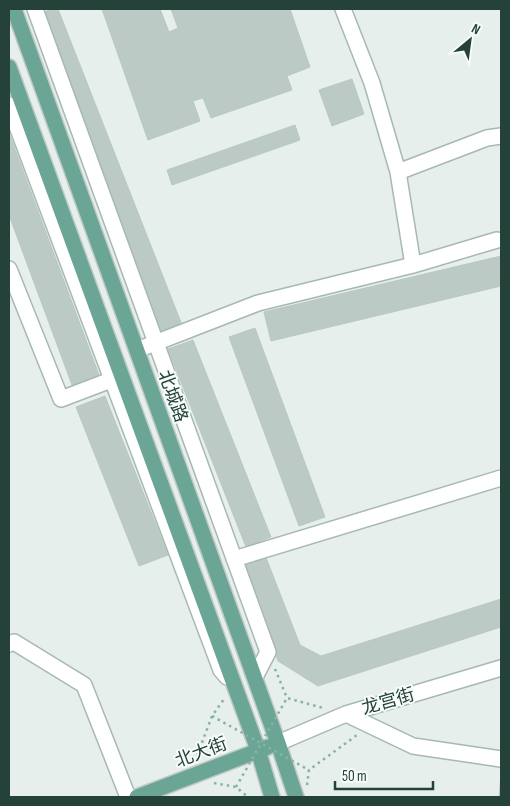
<svg xmlns="http://www.w3.org/2000/svg" width="510" height="806" viewBox="0 0 510 806" font-family="'Sofia Sans Condensed','Noto Sans SC',sans-serif">
<style>
.building{fill:#bbcac4;stroke:#b8c9c2}
.lines{fill:none;stroke-linecap:round;stroke-linejoin:round}
.minor-casing{stroke:#a8b8b2;stroke-width:18}
.major-casing{stroke:#c2cac8;stroke-width:18}
.path{stroke:#86b3a5;stroke-width:2.5;stroke-dasharray:2.5 4;stroke-linecap:butt}
.minor{stroke:#fff;stroke-width:15}
.major{stroke:#6aa596;stroke-width:15}
.path-bridge{stroke:#86b3a5;stroke-width:2.5;stroke-dasharray:2.5 4;stroke-linecap:butt}
.labels{text-anchor:middle;stroke-width:4;stroke-linejoin:round;paint-order:stroke}
.street-label{font-size:18px;fill:#24423a;stroke:#f7fbf9}
</style>
<rect width="100%" height="100%" fill="#e6efeb"/>
<path class="building" d="M 52,9 L 58,9 L 184,330 L 164,338 L 37,15 Z
M 102,9 L 160,9 L 169,32 L 178,28 L 171,9 L 290,9 L 310,67 L 287,76 L 292,90 L 211,118 L 203,98 L 193,101 L 200,121 L 148,140 Z
M 352,79 L 364,114 L 332,126 L 319,90 Z
M 295,125 L 300,140 L 172,185 L 167,170 Z
M 9,133 L 99,375 L 72,385 L 9,215 Z
M 501,256 L 501,286 L 271,341 L 264,312 Z
M 255,328 L 325,517 L 299,526 L 229,337 Z
M 193,340 L 271,537 L 246,547 L 168,349 Z
M 105,396 L 168,555 L 139,566 L 76,407 Z
M 265,555 L 300,645 L 321,656 L 501,599 L 501,627 L 318,686 L 278,661 L 241,564 Z
M 501,775 L 501,797 L 499,797 Z"/>
<g class="lines">
<g class="minor-casing">
<path id="minor" d="M 35,9 L 268,652 L 255,677
M 343,9 L 372,83 L 398,172 L 413,265
M 9,105 L 221,670 L 227,677
M 398,172 L 487,138 L 501,136
M 9,269 L 61,399 L 111,380
M 137,350 L 258,303 L 413,265 L 497,240
M 234,559 L 501,478
M 9,644 L 14,642 L 84,685 L 128,797
M 346,714 L 413,746 L 501,759
M 278,743 L 346,714 L 501,668"/>
</g>
<g class="major-casing">
<path id="major" d="M 14,9 L 278,743 L 296,797
M 9,67 L 258,750 L 272,797
M 137,797 L 268,747"/>
</g>
<path class="path" d="M 275,669 L 287,698 L 323,708
M 195,761 L 212,716 L 224,699
M 214,783 L 236,787 L 248,797
M 307,785 L 309,770 L 357,735"/>
<use href="#minor" class="minor"/>
<use href="#major" class="major"/>
<path class="path-bridge" d="M 212,716 L 309,770
M 236,787 L 287,698"/>
</g>
<g class="labels">
<g class="street-label">
<text transform="translate(173 396) rotate(70)" y="6">北城路</text>
<text transform="translate(388 701) rotate(-16)" y="6">龙宫街</text>
<text transform="translate(201 752) rotate(-21)" y="6">北大街</text>
</g>
</g>
<rect width="510" height="806" fill="none" stroke="#24423a" stroke-width="20"/>
<g transform="translate(470 40) rotate(29)" stroke="#f7fbf9" stroke-width="4" paint-order="stroke">
<path d="M0-4L9 19L0 12L-9 19Z" fill="#24423a"/>
<text y="-8" font-size="14" font-weight="bold" text-anchor="middle" fill="#24423a">N</text>
</g>
<path d="M335 781v8h98v-8" fill="none" stroke="#24423a" stroke-width="2.5"/>
<text x="342" y="781" font-size="15" fill="#24423a" stroke="#f7fbf9" stroke-width="4" paint-order="stroke">50 m</text>
</svg>
